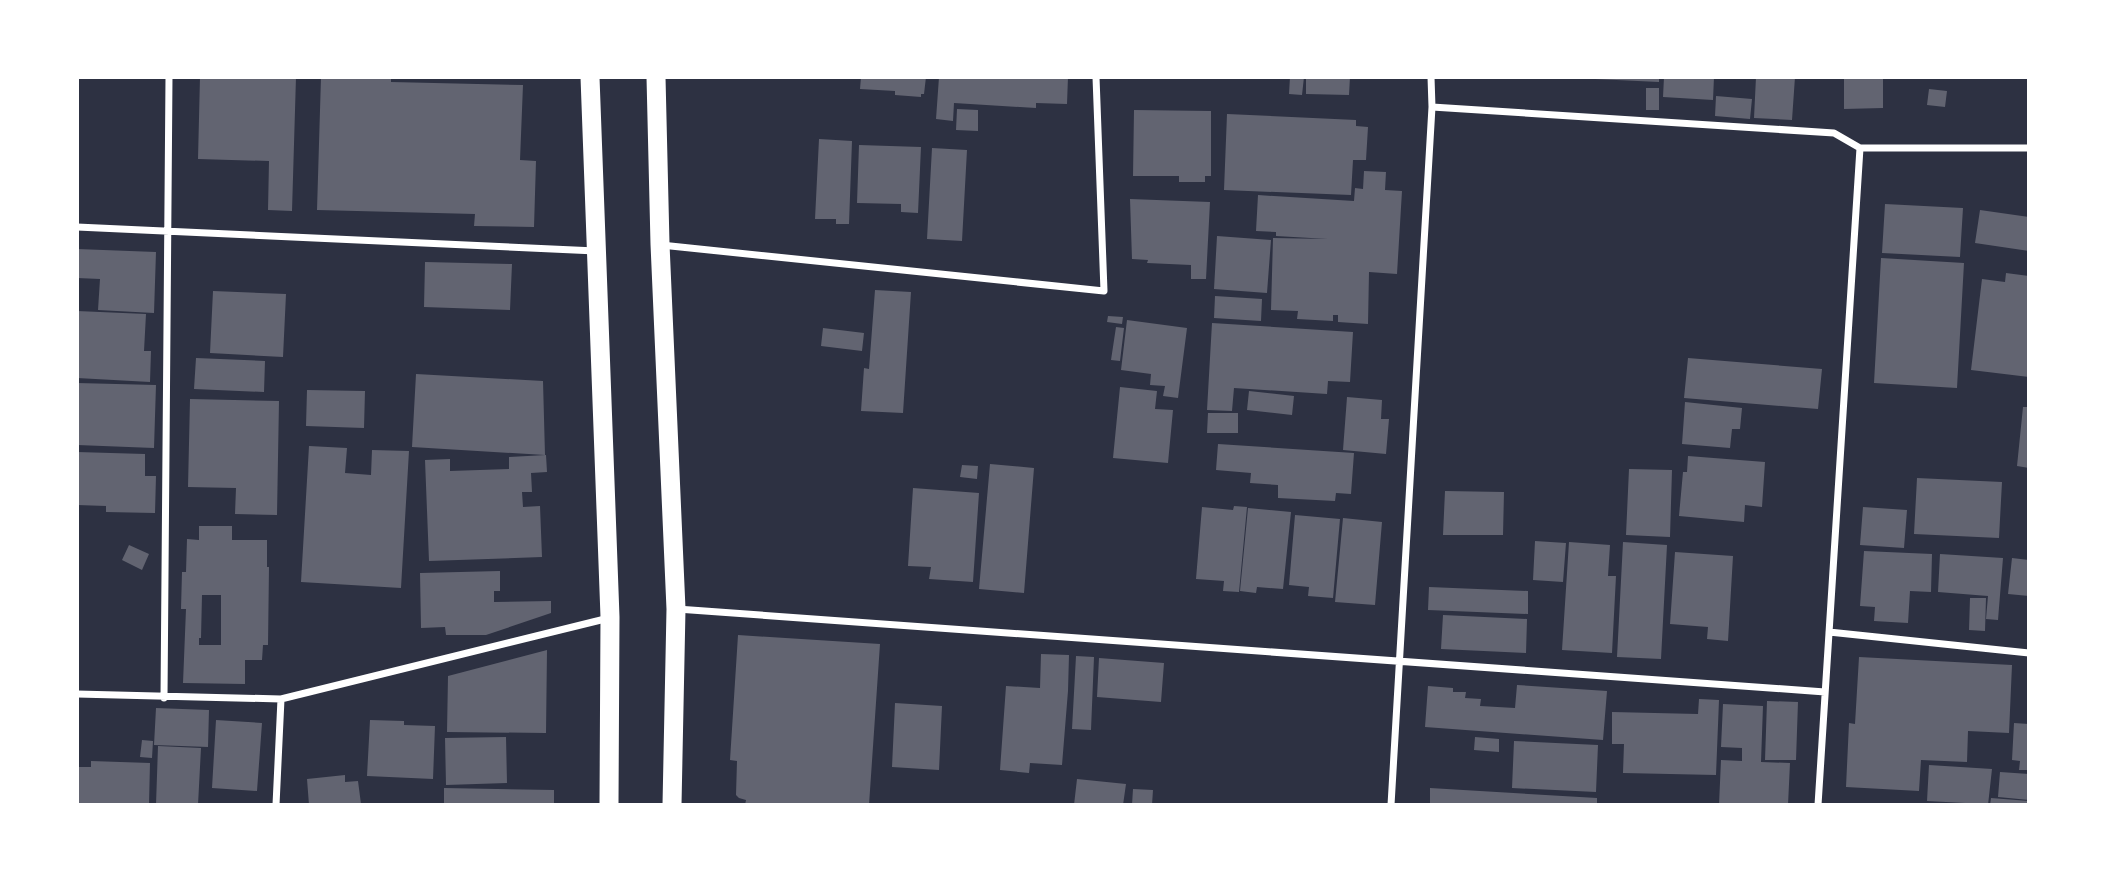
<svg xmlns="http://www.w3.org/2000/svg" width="2106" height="882" viewBox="0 0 2106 882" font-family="'Fira Sans Condensed',sans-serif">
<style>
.building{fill:#626471;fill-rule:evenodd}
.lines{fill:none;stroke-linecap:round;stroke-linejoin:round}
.minor{stroke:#fff;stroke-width:7}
.trunk{stroke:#fff;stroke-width:19}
</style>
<rect width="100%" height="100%" fill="#2d3142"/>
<path class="building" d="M 200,77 L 296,77 L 292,211 L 268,210 L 269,161 L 198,159 Z
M 321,77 L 391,77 L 391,82 L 523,85 L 520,160 L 536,161 L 534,227 L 474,226 L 475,214 L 317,210 Z
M 861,77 L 926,77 L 924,94 L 921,94 L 921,97 L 895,95 L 895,91 L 860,89 Z
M 939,77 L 1068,77 L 1067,104 L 1036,103 L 1036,108 L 954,103 L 953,121 L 936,119 Z
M 1290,77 L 1304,77 L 1302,95 L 1289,94 Z
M 1306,77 L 1350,77 L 1349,95 L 1306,94 Z
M 1595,77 L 1659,77 L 1659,82 L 1595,79 Z
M 1664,77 L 1714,77 L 1713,100 L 1663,97 Z
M 1756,77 L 1795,77 L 1792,120 L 1754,118 Z
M 1844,77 L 1883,77 L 1883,108 L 1844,109 Z
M 1646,88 L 1659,88 L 1659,110 L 1646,110 Z
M 1929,89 L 1947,91 L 1945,107 L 1927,105 Z
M 1716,96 L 1752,99 L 1750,119 L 1715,116 Z
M 957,109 L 978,110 L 978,131 L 956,130 Z
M 1134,110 L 1211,111 L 1211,176 L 1205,176 L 1205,182 L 1179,182 L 1179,176 L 1133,176 Z
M 1227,114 L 1356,120 L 1356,126 L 1368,127 L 1366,160 L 1353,160 L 1351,195 L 1224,190 Z
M 819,139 L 852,141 L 849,224 L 836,224 L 836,219 L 815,219 Z
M 859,145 L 921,147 L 918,213 L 901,212 L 901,204 L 857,203 Z
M 932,148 L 967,150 L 962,241 L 927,239 Z
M 1364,171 L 1386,172 L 1385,190 L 1402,191 L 1397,274 L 1369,272 L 1368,324 L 1338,322 L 1338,315 L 1333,315 L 1333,321 L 1297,319 L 1298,311 L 1271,310 L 1273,238 L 1328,239 L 1276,236 L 1276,232 L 1256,231 L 1258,195 L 1354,201 L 1355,188 L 1363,189 Z
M 1130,199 L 1210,202 L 1206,279 L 1191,279 L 1191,265 L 1147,263 L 1148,260 L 1132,259 Z
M 1885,204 L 1963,208 L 1960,257 L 1882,253 Z
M 1980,210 L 2029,217 L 2029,251 L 1975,243 Z
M 1217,236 L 1271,240 L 1267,293 L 1214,289 Z
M 77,249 L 156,252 L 154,313 L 98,310 L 100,279 L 77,278 Z
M 1881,258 L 1964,263 L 1957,388 L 1874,383 Z
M 425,262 L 512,264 L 510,310 L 424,307 Z
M 2006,273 L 2029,276 L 2029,377 L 1971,370 L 1982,279 L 2005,282 Z
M 875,290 L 911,292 L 903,413 L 861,411 L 864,368 L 869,369 Z
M 213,291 L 286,294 L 283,357 L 210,353 Z
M 1215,296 L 1262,299 L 1261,321 L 1214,318 Z
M 77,311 L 146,314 L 144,351 L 151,351 L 150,382 L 77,378 Z
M 1108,316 L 1123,317 L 1122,324 L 1107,322 Z
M 1127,320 L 1187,328 L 1178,398 L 1163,396 L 1165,386 L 1150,385 L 1151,374 L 1121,370 Z
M 1212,323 L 1353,332 L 1350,382 L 1328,381 L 1327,394 L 1234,388 L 1232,411 L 1207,410 Z
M 1116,327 L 1124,328 L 1120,361 L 1111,360 Z
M 823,328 L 864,333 L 862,351 L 821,346 Z
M 196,358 L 265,361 L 264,392 L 194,389 Z
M 1688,358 L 1822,369 L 1818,409 L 1684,398 Z
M 416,374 L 543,381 L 545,455 L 412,447 Z
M 77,383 L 156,385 L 154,448 L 77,445 Z
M 1120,387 L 1157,391 L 1155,409 L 1173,410 L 1168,463 L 1113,458 Z
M 307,390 L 365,391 L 364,428 L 306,426 Z
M 1249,391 L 1294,396 L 1292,415 L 1247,410 Z
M 1347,397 L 1382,400 L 1381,419 L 1389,419 L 1386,454 L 1343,450 Z
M 190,399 L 279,401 L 277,515 L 235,514 L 236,488 L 188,487 Z
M 1685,402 L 1742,408 L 1740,429 L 1732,429 L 1730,448 L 1682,444 Z
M 2023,407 L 2029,407 L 2029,468 L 2017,466 Z
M 1208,413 L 1238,413 L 1238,433 L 1207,433 Z
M 1218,444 L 1354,453 L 1351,494 L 1336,493 L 1335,501 L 1278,498 L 1278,485 L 1250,483 L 1251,473 L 1216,470 Z
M 309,446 L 347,448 L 345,473 L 371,475 L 372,450 L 409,451 L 401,588 L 301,582 Z
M 77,452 L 145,454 L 145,476 L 156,476 L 155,513 L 106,512 L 106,506 L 77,505 Z
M 546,455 L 547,472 L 531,473 L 532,492 L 522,492 L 523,507 L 540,506 L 542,557 L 429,561 L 425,460 L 450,459 L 450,471 L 509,469 L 509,457 Z
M 1688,456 L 1765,462 L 1762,507 L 1745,505 L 1744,522 L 1679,516 L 1683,472 L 1687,472 Z
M 990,464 L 1034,468 L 1024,593 L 979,589 Z
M 962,465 L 978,466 L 977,479 L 960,477 Z
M 1629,469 L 1672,470 L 1670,537 L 1626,535 Z
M 1917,478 L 2002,482 L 1999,538 L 1914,534 Z
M 913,488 L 979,493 L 973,582 L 929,579 L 931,567 L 908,566 Z
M 1445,491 L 1504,492 L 1503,535 L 1443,535 Z
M 1234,506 L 1247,507 L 1239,592 L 1223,591 L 1224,581 L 1196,579 L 1202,507 L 1233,510 Z
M 1863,507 L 1907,510 L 1904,548 L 1860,545 Z
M 1248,508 L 1291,512 L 1283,589 L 1257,587 L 1256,593 L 1240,591 Z
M 1295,515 L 1340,519 L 1333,598 L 1308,596 L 1309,587 L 1289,585 Z
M 1343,518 L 1382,522 L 1375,605 L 1335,602 Z
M 199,526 L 232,526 L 232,540 L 267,540 L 267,567 L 269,567 L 268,645 L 263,645 L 262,660 L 245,660 L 245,684 L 183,683 L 186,609 L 181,609 L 182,572 L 186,572 L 187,539 L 199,540 ZM 202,595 L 221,595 L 221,645 L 199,645 L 199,638 L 201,638 Z
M 1535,541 L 1566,543 L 1563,582 L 1533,580 Z
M 1569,542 L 1610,545 L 1608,576 L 1616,576 L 1612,653 L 1562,650 Z
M 1623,542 L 1667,545 L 1661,659 L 1617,657 Z
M 129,545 L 149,554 L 142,570 L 122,560 Z
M 1864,551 L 1932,554 L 1931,592 L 1910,591 L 1908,623 L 1874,621 L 1875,607 L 1860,606 Z
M 1675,552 L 1733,556 L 1728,641 L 1707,639 L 1708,627 L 1670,624 Z
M 1940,554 L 2003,558 L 1998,620 L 1986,619 L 1988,596 L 1938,592 Z
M 2012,558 L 2029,560 L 2029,596 L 2008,594 Z
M 500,571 L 500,591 L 494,591 L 494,602 L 551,601 L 551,613 L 486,635 L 446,635 L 445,627 L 421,628 L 420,573 Z
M 1429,587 L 1528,591 L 1528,614 L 1428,610 Z
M 1970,598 L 1986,598 L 1985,631 L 1969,630 Z
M 1443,615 L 1527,619 L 1526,653 L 1441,649 Z
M 738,635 L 880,644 L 869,805 L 745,805 L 746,800 L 739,798 L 736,795 L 737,761 L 730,760 Z
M 547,650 L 546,733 L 447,732 L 448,676 Z
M 1041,654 L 1069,655 L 1068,691 L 1062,765 L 1030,763 L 1029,773 L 1000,770 L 1006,686 L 1040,688 Z
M 1076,656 L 1094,657 L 1091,730 L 1072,729 Z
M 1859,657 L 2012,665 L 2009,733 L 1968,731 L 1967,762 L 1921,760 L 1919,791 L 1846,787 L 1849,723 L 1855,724 Z
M 1099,658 L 1164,663 L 1161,702 L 1097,697 Z
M 1517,685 L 1607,691 L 1603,740 L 1425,727 L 1428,686 L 1453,688 L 1453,692 L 1466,692 L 1465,698 L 1481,699 L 1480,706 L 1515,708 Z
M 1699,699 L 1719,700 L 1716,775 L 1623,773 L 1624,744 L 1612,744 L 1612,712 L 1698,714 Z
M 1767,701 L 1798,702 L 1796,760 L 1765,760 Z
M 895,703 L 942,706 L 939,770 L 892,767 Z
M 1723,704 L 1763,706 L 1761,762 L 1790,763 L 1788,805 L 1719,805 L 1721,760 L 1742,761 L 1742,748 L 1721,747 Z
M 156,708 L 209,710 L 208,747 L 154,745 Z
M 216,720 L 262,723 L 257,791 L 212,788 Z
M 370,720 L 404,721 L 404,725 L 435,726 L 433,779 L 367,776 Z
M 2014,723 L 2029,724 L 2029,770 L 2019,770 L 2020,761 L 2012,760 Z
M 506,737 L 507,783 L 446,785 L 445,738 Z
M 1475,737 L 1499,739 L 1499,752 L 1474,750 Z
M 142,740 L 153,741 L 152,758 L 140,757 Z
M 1514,741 L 1598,745 L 1596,792 L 1512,788 Z
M 158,746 L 201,748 L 198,805 L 156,805 Z
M 91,761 L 150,763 L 149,805 L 77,805 L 77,767 L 91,767 Z
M 1929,765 L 1992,769 L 1988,805 L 1964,805 L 1965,803 L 1927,801 Z
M 2000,772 L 2029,774 L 2029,800 L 1998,797 Z
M 345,775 L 345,782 L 358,781 L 361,804 L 309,805 L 307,779 Z
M 1077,779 L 1126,784 L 1123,805 L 1074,805 Z
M 444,788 L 554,790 L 554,805 L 444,805 Z
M 1430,788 L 1597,798 L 1597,805 L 1430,805 Z
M 1133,789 L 1153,790 L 1152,805 L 1132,805 Z
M 1991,798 L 2029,801 L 2029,805 L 1990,805 Z"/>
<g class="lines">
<path class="minor" d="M 1432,107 L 1834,133 L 1860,148 L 2029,148
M 77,227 L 596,251
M 661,245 L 1104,291 L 1096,77
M 677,609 L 1825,692
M 1829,632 L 2029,653
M 77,694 L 281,699 L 609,618
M 164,698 L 169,77
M 276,805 L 281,699
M 1391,805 L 1432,107 L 1431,77
M 1818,805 L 1860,148"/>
<path class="trunk" d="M 590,77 L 610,617 L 609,805
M 656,77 L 660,244 L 676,609 L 672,805"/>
</g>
<rect width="2106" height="882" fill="none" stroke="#ffffff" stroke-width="158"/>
</svg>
